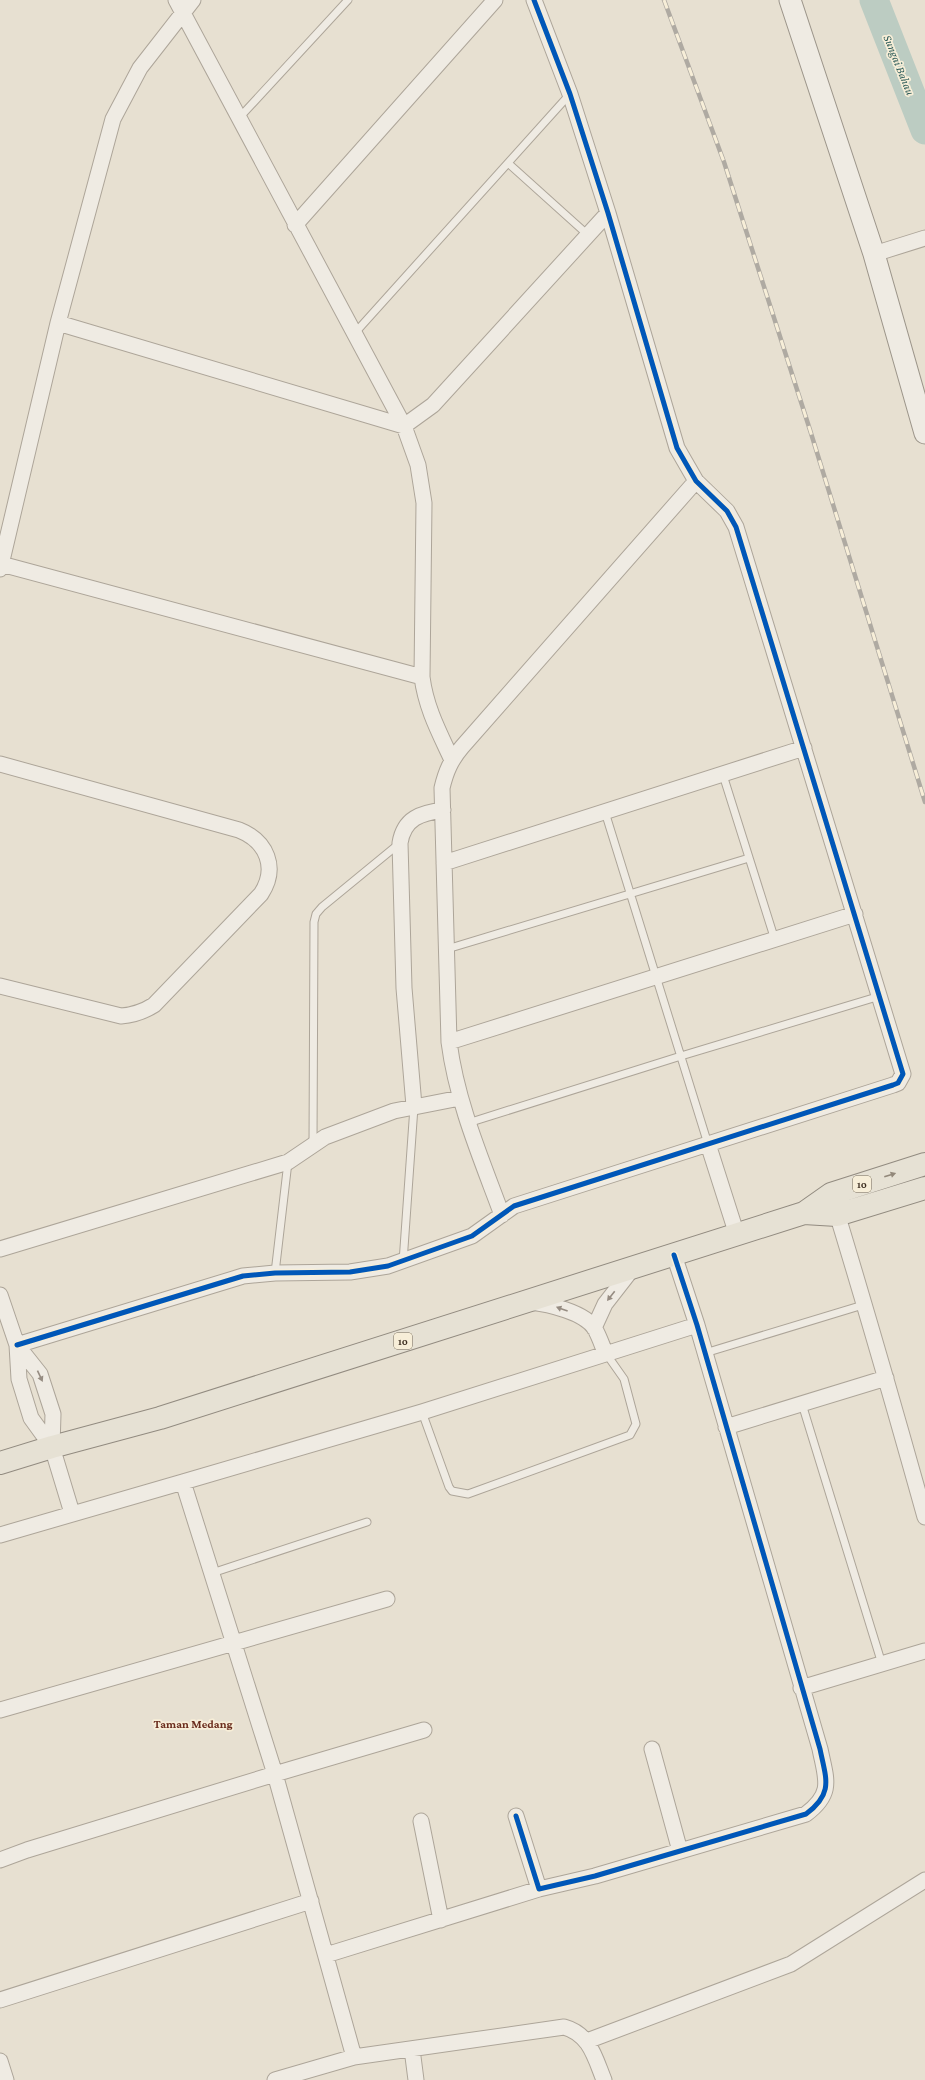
<svg xmlns="http://www.w3.org/2000/svg" width="925" height="2080" viewBox="0 0 925 2080" font-family="'Crimson Pro',serif">
<style>
.lines{fill:none;stroke-linecap:round;stroke-linejoin:round}
.river{stroke:#bcccc2;stroke-width:29}
.service-casing{stroke:#ada599;stroke-width:9}
.minor-casing{stroke:#ada599;stroke-width:17}
.secondary-casing{stroke:#9c958a;stroke-width:23}
.primary-casing{stroke:#928b80;stroke-width:24}
.service{stroke:#efebe3;stroke-width:7}
.minor{stroke:#efebe3;stroke-width:15}
.secondary{stroke:#efebe3;stroke-width:21}
.primary{stroke:#e6e1d4;stroke-width:22}
.rail-casing{stroke:#afaaa2;stroke-width:4.5}
.rail{stroke:#f7eed8;stroke-width:3;stroke-dasharray:9;stroke-linecap:butt}
.cycleway-casing{stroke:#f7eed8;stroke-width:8}
.cycleway{stroke:#0057b8;stroke-width:5}
.oneway{fill:#92887a}
.oneway2{fill:#968c82}
.labels{text-anchor:middle;stroke-width:3.5;stroke-linejoin:round;paint-order:stroke}
.shield{fill:#f7eed8;stroke:#756857;stroke-width:1}
.shield-label{font-size:10px;font-weight:bold;fill:#3d2e20}
.water-label{font-size:12px;font-style:italic;fill:#2f5d5a;stroke:#f7eed8}
.neighbourhood-label{font-size:12px;font-weight:bold;fill:#6b2e1e;stroke:#f7eed8}
</style>
<rect width="100%" height="100%" fill="#e7e0d1"/>
<g class="lines">
<path class="river" d="M 874,0 L 925,130"/>
<g class="service-casing">
<path id="service" d="M 239,118 L 348,0
M 508,163 L 588,235
M 354,334 L 570,94
M 723,775 L 775,940
M 605,812 L 708,1144
M 447,949 L 749,858
M 468,1123 L 681,1056 L 880,996
M 313,1145 L 314,922 L 316,914 L 322,907 L 400,843
M 403,1262 L 414,1107
M 275,1273 L 288,1162
M 705,1353 L 863,1305
M 802,1404 L 882,1664
M 422,1412 L 449,1487 L 452,1491 L 468,1494 L 630,1435 L 636,1424 L 624,1379 L 605,1352
M 212,1573 L 367,1522"/>
</g>
<g class="minor-casing">
<path id="minor" d="M 176,0 L 404,426 L 418,465 L 424,503 L 422,677 C 426,708 439,732 452,760
M 295,225 L 495,0
M 874,254 L 925,238
M 58,323 L 404,426 L 433,405 L 608,213
M 1,564 L 422,677
M 0,569 L 58,323 L 113,119 L 140,68 L 193,0
M 0,764 L 239,830 C 267,841 278,868 261,894 L 154,1005 C 143,1012 134,1015 121,1016 L 0,986
M 444,863 L 804,748
M 449,1042 L 855,914
M 414,1106 L 404,988 L 400,843 C 404,818 421,813 443,810
M 708,1144 L 737,1235
M 835,1207 C 866,1309 896,1413 925,1517
M 502,1215 C 481,1158 457,1103 449,1042 L 442,788 C 446,771 451,760 462,747 L 696,481
M 0,1249 L 288,1162 L 325,1137 L 394,1111 L 460,1098
M 0,1295 L 17,1345 L 19,1379 L 31,1418 L 52,1447 L 72,1513
M 530,1302 C 548,1304 585,1312 595,1329 C 599,1336 602,1345 605,1352
M 594,1328 L 605,1304 L 633,1268
M 17,1345 L 243,1276 L 275,1273 L 350,1272 L 388,1266 L 472,1236 L 514,1206 L 893,1085 L 898,1083 L 903,1074 L 736,527 L 727,511 L 696,481 L 677,448 L 608,213 L 570,94 L 534,0
M 17,1345 L 40,1374 L 53,1414 L 52,1447
M 726,1427 L 886,1378
M 183,1482 L 422,1412 L 697,1325
M 0,1535 L 183,1482 L 275,1774 L 354,2057
M 801,1688 L 925,1651
M 0,1710 L 387,1599
M 652,1749 L 680,1851
M 516,1816 L 539,1889 L 595,1876 L 806,1814 C 834,1793 826,1779 820,1749 L 697,1325 L 674,1255
M 421,1821 L 441,1920
M 0,1860 L 27,1850 L 275,1774 L 424,1730
M 326,1955 L 539,1889
M 0,2000 L 311,1901
M 587,2041 L 791,1964 L 925,1880
M 412,2049 L 416,2080
M 0,2061 L 6,2080
M 275,2080 L 354,2057 L 564,2027 C 590,2034 595,2058 604,2080"/>
</g>
<g class="secondary-casing">
<path id="secondary" d="M 790,0 L 874,254 L 925,433"/>
</g>
<g class="primary-casing">
<path id="primary" d="M 804,1213 L 837,1215 L 925,1188
M 0,1463 L 52,1447 L 160,1418 L 804,1213 L 831,1194 L 925,1164"/>
</g>
<use href="#service" class="service"/>
<use href="#minor" class="minor"/>
<use href="#secondary" class="secondary"/>
<use href="#primary" class="primary"/>
<g class="rail-casing">
<path id="rail" d="M 664,0 L 724,162 L 810,430 L 925,802"/>
</g>
<use href="#rail" class="rail"/>
<g class="cycleway-casing">
<path id="cycleway" d="M 17,1345 L 243,1276 L 275,1273 L 350,1272 L 388,1266 L 472,1236 L 514,1206 L 893,1085 L 898,1083 L 903,1074 L 736,527 L 727,511 L 696,481 L 677,448 L 608,213 L 570,94 L 534,0
M 516,1816 L 539,1889 L 595,1876 L 806,1814 C 834,1793 826,1779 820,1749 L 697,1325 L 674,1255"/>
</g>
<use href="#cycleway" class="cycleway"/>
</g>
<defs><path id="oneway-solid" d="M-6-.8H1V-3.2L6.5 0L1 3.2V.8H-6Z"/></defs>
<use class="oneway" href="#oneway-solid" transform="translate(890 1175) rotate(-18)"/>
<g class="oneway2">
<use href="#oneway-solid" transform="translate(611 1296) rotate(128)"/>
<use href="#oneway-solid" transform="translate(562 1309) rotate(-160)"/>
<use href="#oneway-solid" transform="translate(40 1376) rotate(65)"/>
</g>
<g class="labels">
<g class="shield">
<rect x="853" y="1176" width="18" height="16" rx="3"/>
<rect x="394" y="1333" width="18" height="16" rx="3"/>
</g>
<g class="shield-label">
<text x="862" y="1188">10</text>
<text x="403" y="1345">10</text>
</g>
<g class="water-label">
<text transform="translate(899 65) rotate(68)" y="4">Sungai Bahau</text>
</g>
<g class="neighbourhood-label">
<text x="193" y="1728">Taman Medang</text>
</g>
</g>
</svg>
